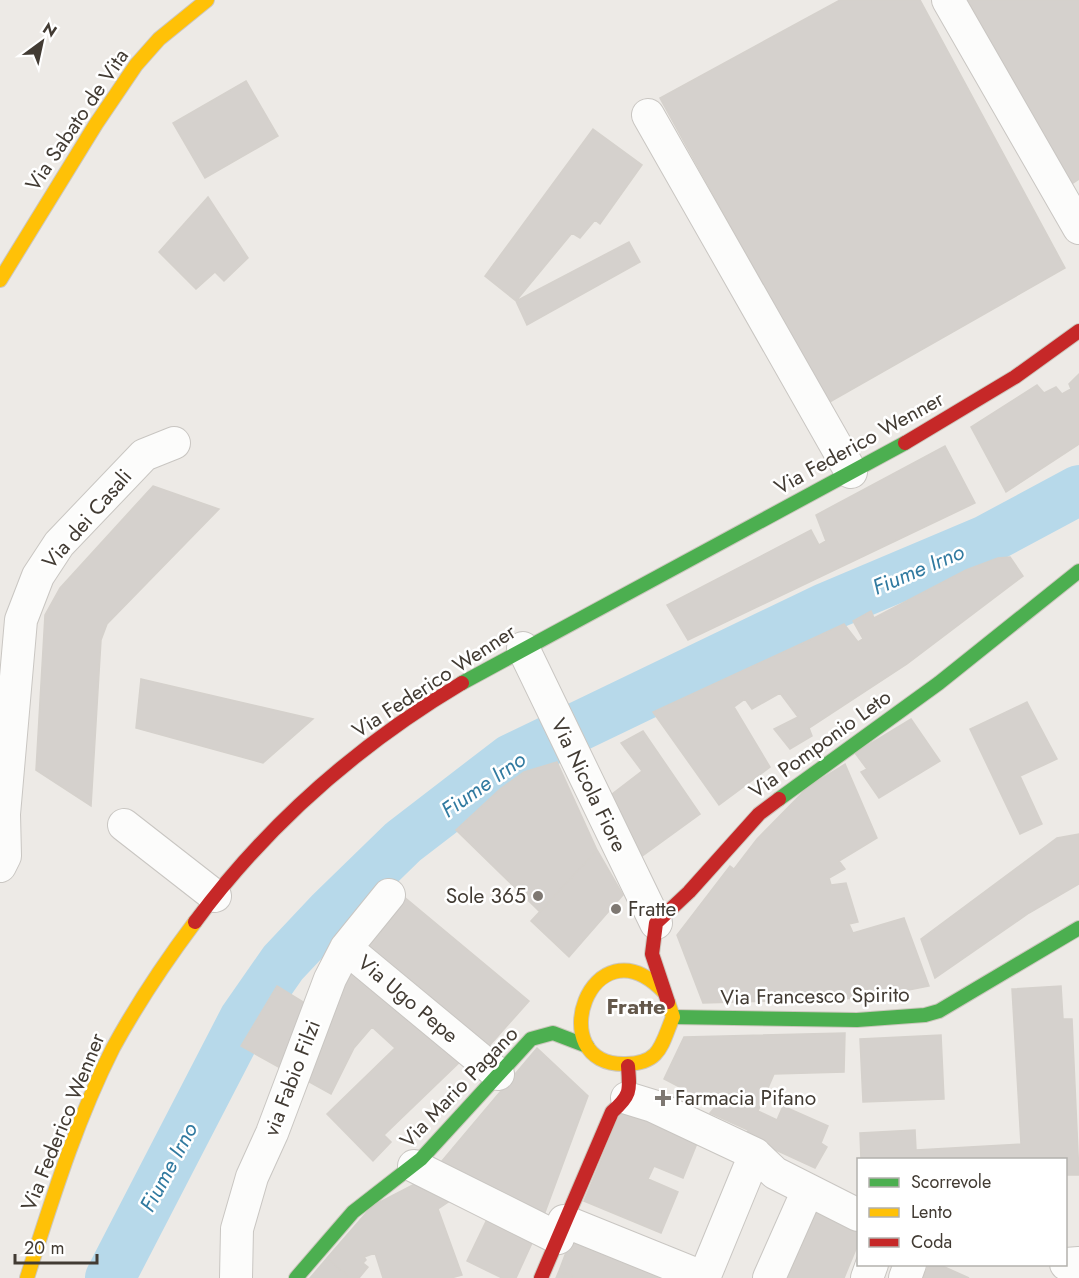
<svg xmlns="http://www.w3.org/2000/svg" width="1079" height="1278" viewBox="0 0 1079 1278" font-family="Jost,sans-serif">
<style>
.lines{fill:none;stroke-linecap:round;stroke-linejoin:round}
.river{stroke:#b7d9ea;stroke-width:50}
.building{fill:#d5d1cd;stroke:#d5d1cc;stroke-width:1.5}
.street-casing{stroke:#c9c6c2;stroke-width:34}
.fast-casing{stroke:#ccc7bd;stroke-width:16}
.slow-casing{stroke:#ccc7bd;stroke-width:16}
.jam-casing{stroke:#ccc7bd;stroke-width:16}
.street{stroke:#fcfcfb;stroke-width:32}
.fast{stroke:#4caf50;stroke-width:14}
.slow{stroke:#ffc107;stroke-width:14}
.jam{stroke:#c62828;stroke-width:14}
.poi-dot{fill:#7e7872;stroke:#fff;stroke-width:2}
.labels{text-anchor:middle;stroke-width:5;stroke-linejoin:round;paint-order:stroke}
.street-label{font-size:21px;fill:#423b33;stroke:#fff}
.poi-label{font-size:21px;fill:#423b33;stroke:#fff;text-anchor:start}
.water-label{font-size:22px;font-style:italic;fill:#317aa0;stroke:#fff}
.neighbourhood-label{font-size:22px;font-weight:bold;fill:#64584b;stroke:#fff}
</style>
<rect width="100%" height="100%" fill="#edeae6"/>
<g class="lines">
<path class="river" d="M 110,1278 L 244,1019 L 283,963 L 331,912 L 403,842 L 511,759 L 825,608 L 986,540 L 1079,490"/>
</g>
<path class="building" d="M 840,0 L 920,0 L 1065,268 L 828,403 L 660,98 Z
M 968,0 L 1079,0 L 1079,179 L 1070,185 Z
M 246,81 L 278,136 L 205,178 L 173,123 Z
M 593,129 L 642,165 L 600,224 L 595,220 L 580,238 L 572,233 L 516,301 L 485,276 Z
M 208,197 L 248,258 L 224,281 L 215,272 L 196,289 L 159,252 Z
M 629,242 L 640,262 L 527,325 L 516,301 Z
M 1079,374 L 1079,444 L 1006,492 L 971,427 L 1037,385 L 1044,393 L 1056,387 L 1062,394 L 1071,389 L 1069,384 Z
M 945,446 L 975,503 L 688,640 L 667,605 L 811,530 L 819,545 L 826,541 L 816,515 Z
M 153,486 L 219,509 L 107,624 L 101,640 L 91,806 L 36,770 L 45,615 L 60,588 Z
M 1010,557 L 1023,576 L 907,664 L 809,728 L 812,736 L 790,749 L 774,729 L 798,717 L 780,693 L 752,709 L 745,699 L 734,707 L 770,767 L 719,805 L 653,712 L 844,624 L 858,642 L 863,639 L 853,621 L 871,611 L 874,618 L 966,570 L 998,558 Z
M 141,679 L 313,719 L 263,763 L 136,728 Z
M 1027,702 L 1057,759 L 1020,776 L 1042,824 L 1020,834 L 970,729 Z
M 911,719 L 940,761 L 879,798 L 861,772 L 867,769 L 855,753 Z
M 643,731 L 700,814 L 641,857 L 607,798 L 642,771 L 621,743 Z
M 557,762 L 597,850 L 540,912 L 456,830 L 500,789 L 524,772 Z
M 845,764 L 877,838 L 839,861 L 845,869 L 829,878 L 831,885 L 846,883 L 858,922 L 849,924 L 853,933 L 904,918 L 929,986 L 868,998 L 703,1003 L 677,935 L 730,866 L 734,869 L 757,839 L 808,787 Z
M 1079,834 L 1079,884 L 1029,913 L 935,978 L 921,939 L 1057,838 Z
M 597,850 L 623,895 L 569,957 L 531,921 Z
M 403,896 L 529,1001 L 483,1053 L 362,944 Z
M 353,959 L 467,1055 L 384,1135 L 391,1142 L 373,1161 L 327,1114 L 395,1048 L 372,1027 L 354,1048 L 331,1094 L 302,1078 Z
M 277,986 L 313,1008 L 282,1069 L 241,1046 Z
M 1061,986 L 1063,1019 L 1072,1019 L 1079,1175 L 1066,1175 L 1066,1160 L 861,1160 L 860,1133 L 915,1130 L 916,1150 L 1021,1144 L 1012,989 Z
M 845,1033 L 844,1072 L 774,1074 L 758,1111 L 777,1120 L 783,1106 L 828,1126 L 821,1143 L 827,1147 L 815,1168 L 745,1136 L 748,1130 L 710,1113 L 716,1106 L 664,1079 L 684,1037 Z
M 941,1035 L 944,1099 L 863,1102 L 860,1039 Z
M 537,1048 L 588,1096 L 541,1223 L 436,1168 Z
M 624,1105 L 700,1136 L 683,1178 L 654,1166 L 648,1179 L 678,1192 L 661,1233 L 584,1201 Z
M 428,1177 L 460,1194 L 438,1209 L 462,1275 L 451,1278 L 383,1278 L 375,1253 L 364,1257 L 366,1260 L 363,1263 L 368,1267 L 359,1278 L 350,1278 L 327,1258 L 372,1206 Z
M 492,1209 L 537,1232 L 516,1278 L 502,1278 L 467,1261 Z
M 815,1212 L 858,1230 L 858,1244 L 844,1278 L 787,1278 Z
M 574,1231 L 671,1278 L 577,1278 L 559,1271 Z
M 327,1258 L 350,1278 L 310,1278 Z
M 929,1264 L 938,1264 L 969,1278 L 923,1278 Z
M 559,1271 L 577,1278 L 556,1278 Z"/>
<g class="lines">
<g class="street-casing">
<path id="street" d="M 948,0 L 1079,228
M 648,115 L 851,472
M 523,648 L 656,923
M 124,825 L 215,896
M 0,866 L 5,856 L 4,814 L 21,620 L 38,576 L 59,544 L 144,455 L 174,443
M 346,948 L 498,1074
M 627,1098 L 653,1106 L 755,1154 L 775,1173 L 858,1215
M 414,1166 L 558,1238
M 564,1221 L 705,1278
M 1066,1264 L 1079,1263
M 236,1278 L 237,1229 L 252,1177 L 272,1133 L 330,979 L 346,948 L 389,895
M 704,1278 L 755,1154
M 769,1278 L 808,1190
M 867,1278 L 872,1264
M 905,1278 L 910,1264"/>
</g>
<g class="fast-casing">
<path id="fast" d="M 462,683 L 905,443
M 779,799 L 939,683 L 1079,571
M 673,1017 L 857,1020 L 925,1015 L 939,1011 L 1079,928
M 296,1278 L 353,1212 L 421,1159 L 531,1039 L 553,1033 L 587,1046"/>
</g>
<g class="slow-casing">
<path id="slow" d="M 0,280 L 96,124 L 136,65 L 159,39 L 207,0
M 664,992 C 591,916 540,1067 626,1064 C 661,1063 661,1045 673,1017 L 668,1002
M 27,1278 C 52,1200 76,1121 113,1048 C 137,1004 165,962 195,922"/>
</g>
<g class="jam-casing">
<path id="jam" d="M 905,443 L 1015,377 L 1079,331
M 195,922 C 267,825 358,745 462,683
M 668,1002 L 652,954 L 656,923 L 689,892 L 759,814 L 779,799
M 541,1278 L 612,1112 C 631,1095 630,1091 628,1066"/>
</g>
<use href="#street" class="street"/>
<use href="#fast" class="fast"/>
<use href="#slow" class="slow"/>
<use href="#jam" class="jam"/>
</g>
<g class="poi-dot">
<circle cx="538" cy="896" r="6"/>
<circle cx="616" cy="909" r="6"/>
<path d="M660 1089h6v6h6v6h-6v6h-6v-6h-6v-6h6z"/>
</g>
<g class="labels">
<g class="street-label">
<text transform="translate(77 120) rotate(-56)" y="7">Via Sabato de Vita</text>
<text transform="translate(859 443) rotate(-29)" y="7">Via Federico Wenner</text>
<text transform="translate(87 519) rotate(-49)" y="7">Via dei Casali</text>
<text transform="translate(434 681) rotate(-33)" y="7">Via Federico Wenner</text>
<text transform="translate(820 744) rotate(-36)" y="7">Via Pomponio Leto</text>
<text transform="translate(589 785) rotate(64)" y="7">Via Nicola Fiore</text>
<text transform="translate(815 996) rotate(-1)" y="7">Via Francesco Spirito</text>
<text transform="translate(408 999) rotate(40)" y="7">Via Ugo Pepe</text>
<text transform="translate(292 1078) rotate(-69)" y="7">via Fabio Filzi</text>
<text transform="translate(459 1087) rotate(-46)" y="7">Via Mario Pagano</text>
<text transform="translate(63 1122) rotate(-68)" y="7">Via Federico Wenner</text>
</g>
<g class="poi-label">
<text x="526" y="903" text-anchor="end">Sole 365</text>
<text x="628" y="916">Fratte</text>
<text x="675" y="1105">Farmacia Pifano</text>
</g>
<g class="water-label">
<text transform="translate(918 569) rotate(-23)" y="8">Fiume Irno</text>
<text transform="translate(483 784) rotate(-35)" y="8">Fiume Irno</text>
<text transform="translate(168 1167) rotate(-62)" y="8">Fiume Irno</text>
</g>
<g class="neighbourhood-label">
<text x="636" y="1014">Fratte</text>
</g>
</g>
<rect x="857" y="1158" width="210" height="108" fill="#ffffff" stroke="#b3b1ad" stroke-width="1.5"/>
<rect x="869" y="1178" width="30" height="9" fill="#4caf50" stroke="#b3b1ad" stroke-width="1.5"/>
<text x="911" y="1188" font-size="18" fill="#423b33">Scorrevole</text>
<rect x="869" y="1208" width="30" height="9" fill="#ffc107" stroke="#b3b1ad" stroke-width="1.5"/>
<text x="911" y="1218" font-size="18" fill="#423b33">Lento</text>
<rect x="869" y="1238" width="30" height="9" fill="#c62828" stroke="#b3b1ad" stroke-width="1.5"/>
<text x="911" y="1248" font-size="18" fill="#423b33">Coda</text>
<g transform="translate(42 42) rotate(33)" stroke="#ffffff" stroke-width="4.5" paint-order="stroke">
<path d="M0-4.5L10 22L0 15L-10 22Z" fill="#423b33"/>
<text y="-9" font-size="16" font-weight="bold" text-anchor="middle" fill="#423b33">N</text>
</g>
<path d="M15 1254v9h82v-9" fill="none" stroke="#423b33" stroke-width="3"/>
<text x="24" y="1254" font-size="18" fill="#423b33" stroke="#ffffff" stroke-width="4.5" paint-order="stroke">20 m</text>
</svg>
